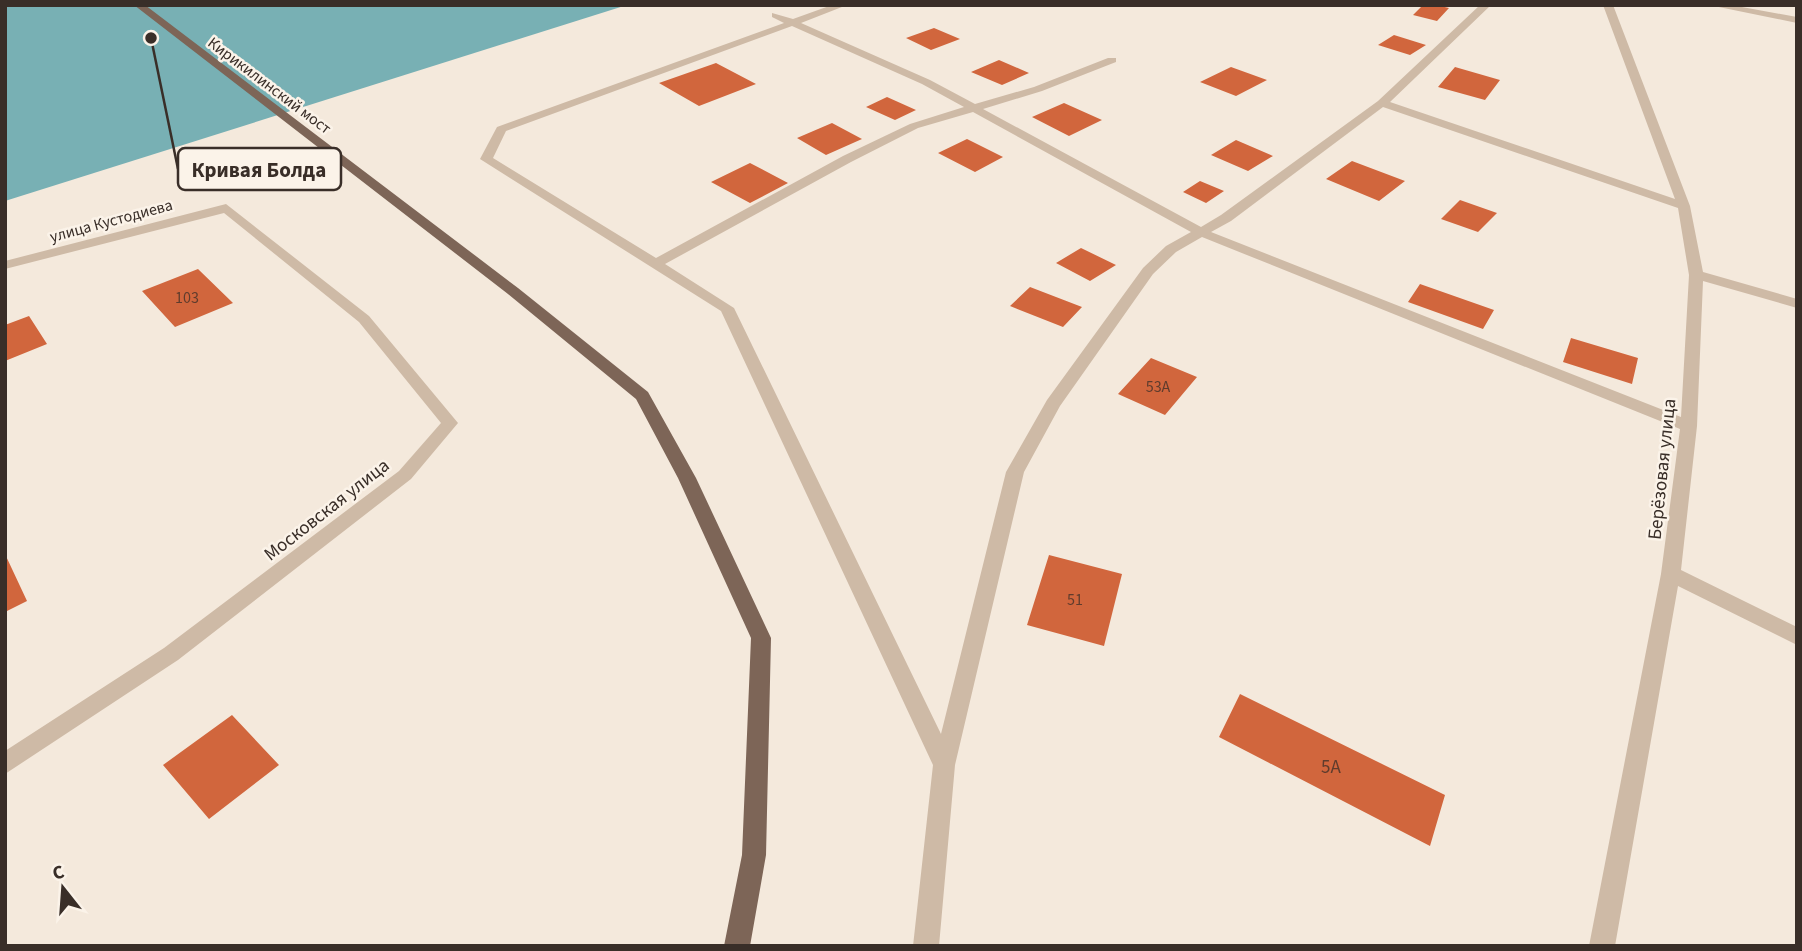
<svg xmlns="http://www.w3.org/2000/svg" width="1802" height="951" viewBox="0 0 1802 951" font-family="'Source Sans 3',sans-serif">
<style>
.water{fill:#78b0b4}
.building{fill:#d1663d}
.lines{fill:none;stroke-linecap:round;stroke-linejoin:round}
.minor{fill:#cebaa6;fill-rule:evenodd}
.major{fill:#7d6557;fill-rule:evenodd}
.labels{text-anchor:middle;stroke-width:5;stroke-linejoin:round;paint-order:stroke}
.far-street-label{font-size:16px;fill:#392e28;stroke:#fbf3e9}
.number-label{font-size:16px;fill:#5f3c2d}
.street-label{font-size:19px;fill:#392e28;stroke:#fbf3e9}
.near-number-label{font-size:19px;fill:#5f3c2d}
.leader{fill:none;stroke:#392e28;stroke-width:2.5}
.callout-dot{fill:#392e28;stroke:#fbf3e9;stroke-width:2.5}
.callout{fill:#fbf3e9;stroke:#392e28;stroke-width:2.5}
.callout-label{font-size:21px;text-anchor:middle;font-weight:bold;fill:#392e28}
</style>
<rect width="100%" height="100%" fill="#f4e9dc"/>
<path class="water" d="M 5,5 L 627,5 L 5,201 Z"/>
<path class="building" d="M 1423,5 L 1436,5 L 1449,8 L 1437,21 L 1413,15 Z
M 934,28 L 960,39 L 931,50 L 906,38 Z
M 1394,35 L 1426,45 L 1410,55 L 1378,45 Z
M 999,60 L 1029,73 L 1002,85 L 971,72 Z
M 716,63 L 756,84 L 699,106 L 659,83 Z
M 1231,67 L 1267,80 L 1236,96 L 1200,82 Z
M 1455,67 L 1500,80 L 1485,100 L 1438,87 Z
M 887,97 L 916,110 L 895,120 L 866,107 Z
M 1064,103 L 1102,120 L 1069,136 L 1032,117 Z
M 832,123 L 862,139 L 826,155 L 797,138 Z
M 967,139 L 1003,157 L 975,172 L 938,153 Z
M 1236,140 L 1273,156 L 1248,171 L 1211,155 Z
M 1352,161 L 1405,181 L 1379,201 L 1326,179 Z
M 750,163 L 788,183 L 750,203 L 711,182 Z
M 1200,181 L 1224,191 L 1206,203 L 1183,192 Z
M 1460,200 L 1497,213 L 1478,232 L 1441,219 Z
M 1081,248 L 1116,265 L 1090,281 L 1056,263 Z
M 198,269 L 233,303 L 175,327 L 142,291 Z
M 1420,284 L 1494,310 L 1483,329 L 1408,302 Z
M 1030,287 L 1082,307 L 1063,327 L 1010,306 Z
M 29,316 L 47,344 L 5,361 L 5,325 Z
M 1571,338 L 1638,358 L 1632,384 L 1563,362 Z
M 1151,358 L 1197,377 L 1165,415 L 1118,394 Z
M 5,554 L 27,601 L 5,612 Z
M 1049,555 L 1122,574 L 1104,646 L 1027,625 Z
M 1240,694 L 1445,795 L 1430,846 L 1219,737 Z
M 232,715 L 279,765 L 209,819 L 163,765 Z"/>
<g class="lines">
<path class="minor" d="M 832,5 L 847,5 L 801,23 L 930,80 L 975,104 L 1034,87 L 1108,58 L 1116,58 L 1116,62 L 1042,91 L 983,109 L 1201,227 L 1221,215 L 1378,101 L 1480,5 L 1491,5 L 1390,102 L 1675,199 L 1603,5 L 1613,5 L 1690,206 L 1703,272 L 1797,299 L 1797,308 L 1703,281 L 1697,426 L 1681,570 L 1797,627 L 1797,645 L 1678,586 L 1615,946 L 1589,946 L 1661,574 L 1680,429 L 1202,237 L 1176,252 L 1153,274 L 1060,406 L 1024,472 L 955,765 L 939,946 L 913,946 L 933,765 L 721,311 L 480,159 L 497,127 L 784,23 L 772,17 L 772,13 L 793,19 ZM 792,26 L 922,84 L 964,107 L 910,124 L 843,156 L 656,258 L 493,158 L 506,131 ZM 1383,107 L 1678,208 L 1689,275 L 1681,417 L 1211,232 L 1231,221 ZM 973,112 L 1191,232 L 1166,246 L 1143,268 L 1047,400 L 1006,472 L 941,734 L 734,308 L 665,264 L 851,162 L 918,128 Z
M 1709,5 L 1731,5 L 1797,17 L 1797,23 Z
M 226,204 L 369,316 L 458,423 L 411,479 L 178,660 L 5,774 L 5,751 L 164,648 L 399,471 L 441,423 L 359,322 L 224,213 L 5,269 L 5,261 Z"/>
<path class="major" d="M 134,5 L 145,5 L 518,288 L 648,392 L 696,478 L 771,638 L 766,855 L 750,946 L 724,946 L 742,855 L 751,638 L 678,478 L 636,399 L 508,294 Z"/>
</g>
<g class="labels">
<g class="far-street-label">
<text transform="translate(270 85) rotate(37)" y="6">Кирикилинский мост</text>
<text transform="translate(111 220) rotate(-15)" y="6">улица Кустодиева</text>
</g>
<g class="number-label">
<text x="187" y="303">103</text>
<text x="1158" y="392">53А</text>
<text x="1075" y="605">51</text>
</g>
<g class="street-label">
<text transform="translate(1661 469) rotate(-84)" y="7">Берёзовая улица</text>
<text transform="translate(326 509) rotate(-38)" y="7">Московская улица</text>
</g>
<g class="near-number-label">
<text x="1331" y="773">5А</text>
</g>
</g>
<path class="leader" d="M151 38L178 169"/>
<circle class="callout-dot" cx="151" cy="38" r="7"/>
<rect class="callout" x="178" y="148" width="163" height="42" rx="7"/>
<g class="callout-label">
<text x="259" y="177">Кривая Болда</text>
</g>
<rect width="1802" height="951" fill="none" stroke="#392e28" stroke-width="14"/>
<g transform="translate(63 888) rotate(343)" stroke="#fbf3e9" stroke-width="5" paint-order="stroke">
<path d="M0-5L12 26L0 18L-12 26Z" fill="#392e28"/>
<text y="-10" font-size="19" font-weight="bold" text-anchor="middle" fill="#392e28">С</text>
</g>
</svg>
